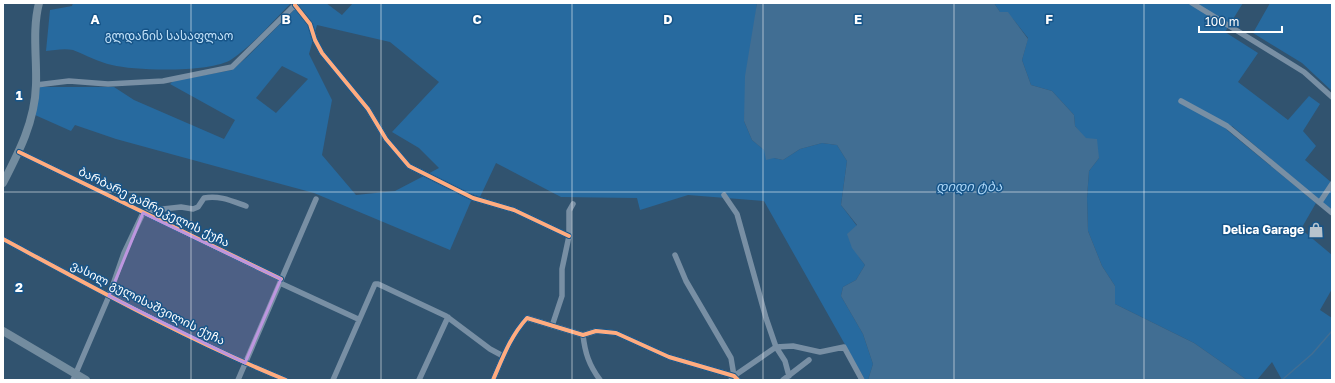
<svg xmlns="http://www.w3.org/2000/svg" width="1335" height="383" viewBox="0 0 1335 383" font-family="'Golos Text','Noto Sans Georgian',sans-serif">
<style>
.green{fill:#276a9f;fill-rule:evenodd}
.water{fill:#416e93}
.lines{fill:none;stroke-linecap:round;stroke-linejoin:round}
.stream{stroke:#416e93;stroke-width:1.5}
.street{stroke:#788fa4;stroke-width:5.5}
.secondary{stroke:#738c9f;stroke-width:8}
.cycleway-casing{stroke:#175589;stroke-width:6}
.cycleway{stroke:#ffac80;stroke-width:4}
.marked{fill:#bd96df;fill-opacity:0.2;stroke:#bd96df;stroke-width:3;stroke-linejoin:round}
.grid{fill:none;stroke:#fff;stroke-width:1;stroke-opacity:0.55}
.labels{text-anchor:middle;stroke-width:3;stroke-linejoin:round;paint-order:stroke}
.park-label{font-size:12px;fill:#c4e3fa;stroke:#175589}
.street-label{font-size:12px;fill:#fff;stroke:#175589}
.poi-label{font-size:12px;font-weight:bold;fill:#fff;stroke:#175589;text-anchor:end}
.water-label{font-size:13px;font-style:italic;fill:#aad5f6;stroke:#175589}
.grid-label{font-size:13px;text-anchor:middle;font-weight:bold;fill:#fff;stroke:#175589;stroke-width:3;stroke-linejoin:round;paint-order:stroke}
</style>
<rect width="100%" height="100%" fill="#31536f"/>
<path class="green" d="M 73,3 L 291,3 C 272,22 254,44 232,59 C 212,73 136,71 112,65 C 98,62 86,55 73,50 C 65,48 54,50 46,51 L 50,10 L 72,6 Z
M 301,3 L 326,3 L 342,15 L 353,3 L 757,3 L 744,121 L 752,140 L 774,158 L 783,160 L 800,149 L 822,143 L 837,145 L 847,161 L 841,205 L 857,226 L 859,257 L 865,265 L 856,280 L 843,287 L 841,296 L 863,334 L 873,364 L 868,380 L 865,380 L 764,201 L 688,195 L 640,210 L 637,198 L 561,197 L 496,163 L 480,197 L 472,194 L 471,201 L 450,250 L 314,193 L 116,139 L 75,125 L 71,131 L 35,115 L 40,87 L 114,87 L 134,100 L 224,139 L 235,120 L 170,84 L 173,81 L 232,70 L 246,58 ZM 317,25 L 390,42 L 439,82 L 392,132 L 419,148 L 439,168 L 395,191 L 356,195 L 322,155 L 332,100 L 309,54 ZM 282,66 L 308,79 L 276,113 L 256,98 Z
M 994,3 L 1243,3 L 1225,32 L 1258,53 L 1238,82 L 1288,120 L 1309,96 L 1320,104 L 1303,131 L 1316,146 L 1305,160 L 1332,183 L 1332,211 L 1232,126 L 1227,130 L 1316,203 L 1301,229 L 1332,255 L 1332,289 L 1320,310 L 1332,318 L 1332,380 L 1282,380 L 1272,362 L 1257,380 L 1247,380 L 1194,343 L 1115,304 L 1115,286 L 1102,266 L 1088,231 L 1087,198 L 1089,171 L 1099,158 L 1075,126 L 1074,115 L 1052,91 L 1031,85 L 1022,60 L 1028,38 L 1013,19 L 1000,12 Z
M 1270,3 L 1332,3 L 1332,91 L 1302,63 L 1253,33 Z"/>
<path class="water" d="M 757,3 L 994,3 L 1000,12 L 1008,12 L 1028,39 L 1022,60 L 1031,85 L 1052,91 L 1074,115 L 1075,126 L 1086,138 L 1097,139 L 1099,158 L 1089,171 L 1087,198 L 1088,231 L 1102,266 L 1115,286 L 1115,304 L 1194,343 L 1247,380 L 868,380 L 873,364 L 863,334 L 841,296 L 843,287 L 856,280 L 865,265 L 852,248 L 847,234 L 857,225 L 841,205 L 847,161 L 837,145 L 822,143 L 800,149 L 783,160 L 774,158 L 766,160 L 764,150 L 752,140 L 744,121 L 745,76 Z"/>
<g class="lines">
<path class="stream" d="M 1282,380 L 1312,354 L 1332,331"/>
<path class="street" d="M 1192,3 L 1304,72 L 1332,97
M 295,5 L 310,24 L 315,40 L 322,53 L 368,109 L 386,139 L 409,166 L 473,198 L 514,210 L 569,236
M 36,85 L 69,81 L 108,84 L 163,81 L 232,67 L 297,3
M 1181,101 L 1227,126 L 1332,213
M 19,152 L 281,279
M 724,195 L 737,214 L 766,318 L 776,347 L 785,361 L 789,376
M 1320,202 L 1332,184
M 143,213 L 154,210 L 181,207 L 193,209 L 198,207 L 204,198 C 219,195 232,201 246,206
M 3,239 C 96,289 188,340 286,380
M 675,255 L 686,281 L 731,358 L 734,376
M 280,283 L 358,319
M 552,326 L 562,296 L 562,269 L 569,236 L 569,211 L 573,204
M 583,335 C 585,353 589,365 600,380
M 73,380 L 109,296 L 124,253 L 143,213
M 238,380 L 316,199
M 333,380 L 375,284 L 378,284 L 446,316 L 490,349 L 503,356
M 419,380 L 448,317
M 493,380 C 503,357 510,337 527,318 L 583,335 L 596,331 L 616,333 L 669,357 L 734,376 L 738,380
M 731,380 L 734,376 L 776,347 L 793,346 L 820,352 L 844,347 L 862,380
M 783,380 L 809,360"/>
<path class="secondary" d="M 3,183 C 19,152 35,121 36,85 C 37,58 32,30 39,3
M 3,331 L 86,380"/>
<g class="cycleway-casing">
<path id="cycleway" d="M 295,5 L 310,24 L 315,40 L 322,53 L 368,109 L 386,139 L 409,166 L 473,198 L 514,210 L 569,236
M 19,152 L 281,279
M 3,239 C 96,289 188,340 286,380
M 493,380 C 503,357 510,337 527,318 L 583,335 L 596,331 L 616,333 L 669,357 L 734,376 L 738,380"/>
</g>
<use href="#cycleway" class="cycleway"/>
</g>
<path class="marked" d="M 143,213 L 281,279 L 245,363 L 109,296 Z"/>
<path class="grid" d="M 191,3 L 191,380M 381,3 L 381,380M 572,3 L 572,380M 763,3 L 763,380M 954,3 L 954,380M 1144,3 L 1144,380M 3,192 L 1332,192"/>
<defs>
<g id="shop-bare" transform="scale(1.2)"><path d="M-5-2.5h2.3a2.7 3.5 0 0 1 5.4 0H5L5.5 6h-11ZM-1.5-2.5h3a1.5 2.3 0 0 0-3 0Z" fill="#b7c3cd" stroke="#175589" stroke-width="2.5" paint-order="stroke"/></g>
</defs>
<g fill-rule="evenodd">
<use href="#shop-bare" x="1316" y="230"/>
</g>
<g class="labels">
<g class="park-label">
<text x="169" y="40">გლდანის სასაფლაო</text>
</g>
<g class="street-label">
<text transform="translate(154 207) rotate(26)" y="4">ბარბარე გამრეკელის ქუჩა</text>
<text transform="translate(148 303) rotate(27)" y="4">ვასილ გულისაშვილის ქუჩა</text>
</g>
<g class="poi-label">
<text x="1304" y="234">Delica Garage</text>
</g>
<g class="water-label">
<text x="969" y="191">დიდი ტბა</text>
</g>
</g>
<g class="grid-label">
<text x="95" y="24">A</text>
<text x="286" y="24">B</text>
<text x="477" y="24">C</text>
<text x="668" y="24">D</text>
<text x="858" y="24">E</text>
<text x="1049" y="24">F</text>
<text x="19" y="100">1</text>
<text x="19" y="292">2</text>
</g>
<rect width="1335" height="383" fill="none" stroke="#ffffff" stroke-width="8"/>
<path d="M1199 26v6h83v-6" fill="none" stroke="#ffffff" stroke-width="2"/>
<text x="1205" y="26" font-size="12" fill="#ffffff" stroke="#175589" stroke-width="3" paint-order="stroke">100 m</text>
</svg>
